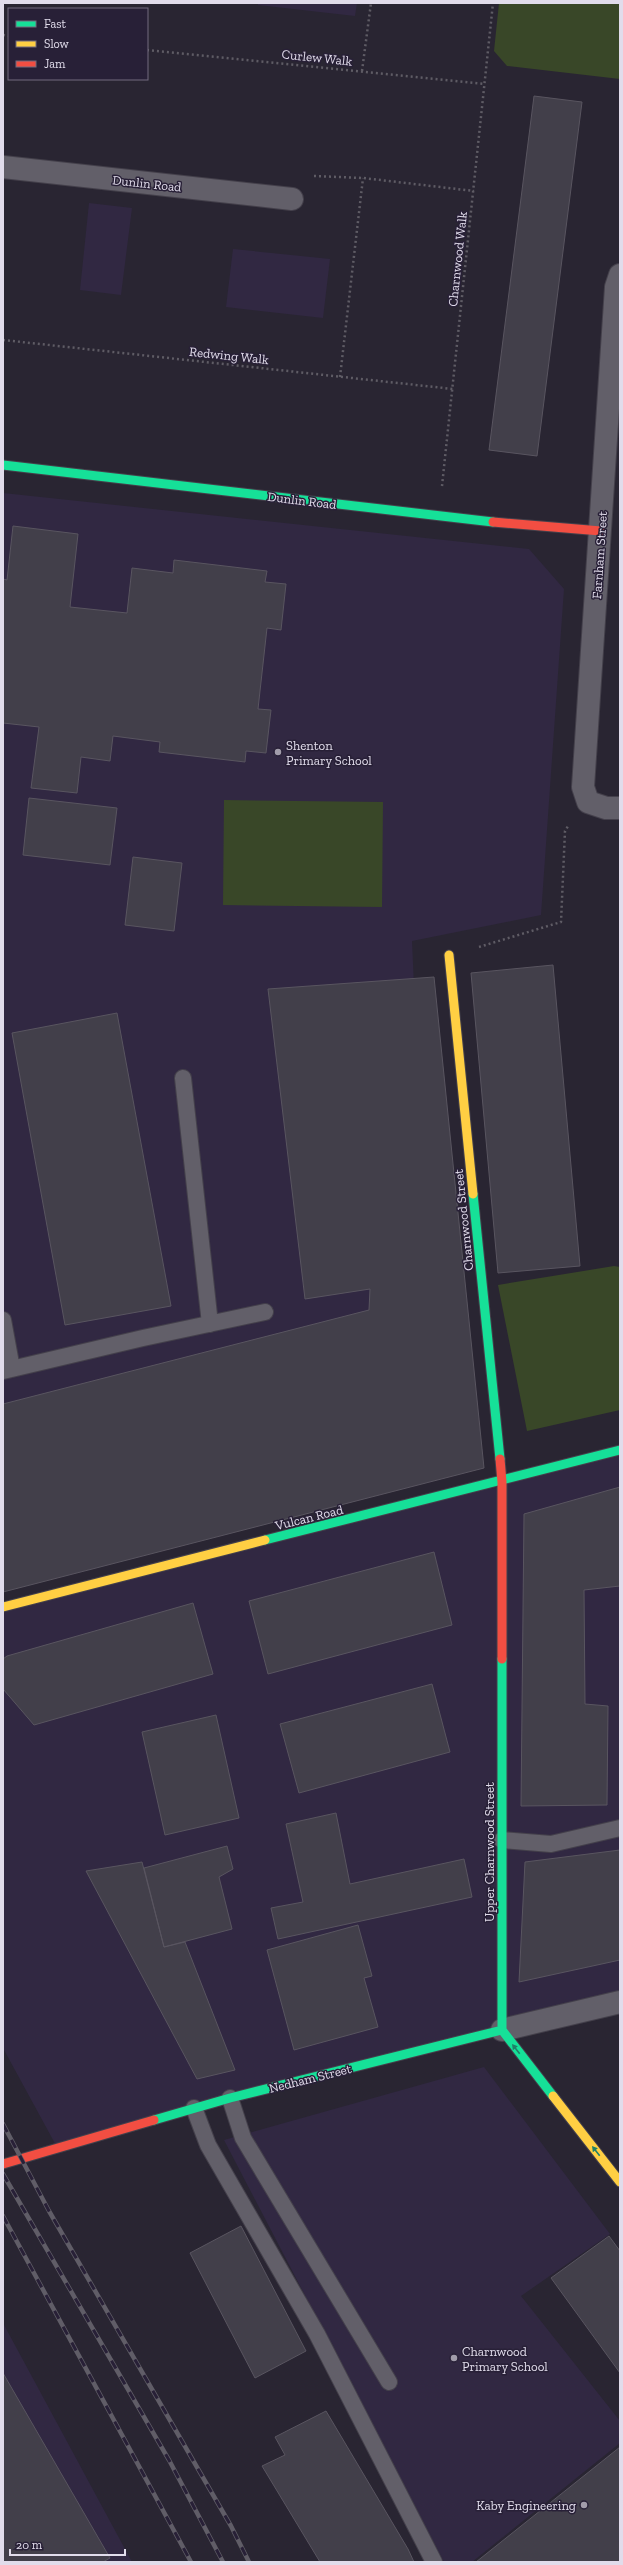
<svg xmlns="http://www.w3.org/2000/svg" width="623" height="2565" viewBox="0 0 623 2565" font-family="'Zilla Slab',serif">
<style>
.built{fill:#312842}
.green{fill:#394728}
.building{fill:#423f4a;stroke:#595560}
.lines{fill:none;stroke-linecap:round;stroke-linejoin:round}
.lane-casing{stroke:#44404b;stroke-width:18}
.street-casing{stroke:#44404b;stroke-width:24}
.fast-casing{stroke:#44404b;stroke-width:11}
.slow-casing{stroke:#44404b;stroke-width:11}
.jam-casing{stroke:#44404b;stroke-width:11}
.path{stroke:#5f5c65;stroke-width:2.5;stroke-dasharray:2 3;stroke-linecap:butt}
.lane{stroke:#625f69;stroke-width:16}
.street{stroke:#625f69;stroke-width:22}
.fast{stroke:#16e098;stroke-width:9}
.slow{stroke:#ffcf43;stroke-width:9}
.jam{stroke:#f24e42;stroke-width:9}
.rail-casing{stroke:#605d67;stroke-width:4.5}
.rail{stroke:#282037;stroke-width:3;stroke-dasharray:9;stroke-linecap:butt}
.oneway{fill:#1f8068}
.poi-dot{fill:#a19caa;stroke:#282037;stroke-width:1.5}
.labels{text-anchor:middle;stroke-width:3;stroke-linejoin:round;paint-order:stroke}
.street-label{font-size:13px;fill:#e1dceb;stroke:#282037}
.poi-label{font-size:13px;fill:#e1dceb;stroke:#282037;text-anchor:start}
</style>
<rect width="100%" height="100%" fill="#292532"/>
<path class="built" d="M 258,3 L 357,3 L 355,16 L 258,5 Z
M 89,203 L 132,208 L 121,295 L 80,290 Z
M 233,249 L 330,259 L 323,318 L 226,307 Z
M 3,493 L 529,549 L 564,589 L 541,915 L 412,941 L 434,1440 L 3,1587 Z
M 620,1451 L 620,2002 L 58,2149 L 3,2048 L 3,1607 Z
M 484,2067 L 610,2234 L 521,2296 L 620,2421 L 620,2443 L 472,2562 L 444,2562 L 224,2140 Z
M 3,2323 L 132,2562 L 3,2562 Z"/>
<path class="green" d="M 499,3 L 620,3 L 620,79 L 507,66 L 494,51 Z
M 224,800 L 383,802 L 382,907 L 223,905 Z
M 614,1266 L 620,1267 L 620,1410 L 527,1431 L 498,1285 Z"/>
<path class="building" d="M 534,96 L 582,102 L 537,456 L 489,450 Z
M 13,526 L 78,534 L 70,607 L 127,613 L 132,568 L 173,573 L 174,560 L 267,571 L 265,582 L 286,584 L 281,630 L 267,628 L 258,709 L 271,710 L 266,753 L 246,751 L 245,762 L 159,752 L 160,742 L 113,736 L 110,761 L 81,757 L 77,793 L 31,788 L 39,727 L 3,723 L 3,579 L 7,580 Z
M 29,798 L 117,808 L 110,865 L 23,855 Z
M 133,857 L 182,863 L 174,931 L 125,925 Z
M 553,965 L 580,1266 L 498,1273 L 471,973 Z
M 434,977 L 484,1468 L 3,1592 L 3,1404 L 369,1310 L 370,1289 L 305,1299 L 268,989 Z
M 117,1013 L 171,1306 L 65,1325 L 12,1033 Z
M 620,1487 L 620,1586 L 584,1590 L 585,1704 L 608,1706 L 607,1805 L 521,1806 L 524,1514 Z
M 434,1552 L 452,1625 L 268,1674 L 249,1601 Z
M 193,1603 L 213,1674 L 34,1725 L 3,1689 L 3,1659 L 7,1656 Z
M 432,1684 L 450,1752 L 299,1793 L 280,1724 Z
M 216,1715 L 239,1818 L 165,1835 L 142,1732 Z
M 336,1813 L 350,1884 L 464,1859 L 472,1897 L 278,1939 L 271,1908 L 303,1902 L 286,1824 Z
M 227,1846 L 233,1869 L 219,1877 L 232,1929 L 164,1947 L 144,1868 Z
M 620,1850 L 620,1960 L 519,1982 L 525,1862 Z
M 142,1862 L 164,1947 L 185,1942 L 235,2070 L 197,2079 L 86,1871 Z
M 358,1925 L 372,1976 L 364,1978 L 378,2027 L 294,2050 L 267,1950 Z
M 241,2226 L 306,2351 L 255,2378 L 190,2253 Z
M 609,2236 L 620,2251 L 620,2373 L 551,2278 Z
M 3,2373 L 110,2558 L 103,2562 L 3,2562 Z
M 326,2411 L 408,2549 L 414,2562 L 320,2562 L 262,2466 L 285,2455 L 275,2437 Z
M 620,2447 L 620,2562 L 476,2562 Z"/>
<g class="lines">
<g class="lane-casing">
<path id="lane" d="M 183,1078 L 210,1324
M 3,1320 L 12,1369
M 3,1371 L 143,1338 L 265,1312
M 502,1840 L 551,1844 L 620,1828
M 230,2098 L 243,2138 L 389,2382
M 194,2108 L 208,2145 L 317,2334 L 434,2562"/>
</g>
<g class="street-casing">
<path id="street" d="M 3,167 L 292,199
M 620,275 L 616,287 L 583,787 L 588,802 L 606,808 L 620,808
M 502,2030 L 620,2002"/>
</g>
<g class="fast-casing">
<path id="fast" d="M 3,465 L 493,522
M 473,1194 L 500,1459
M 265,1540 L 620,1450
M 502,1659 L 502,2030 L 553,2096
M 154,2120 L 230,2098 L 502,2030"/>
</g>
<g class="slow-casing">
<path id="slow" d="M 449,955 L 473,1194
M 3,1607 L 265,1540
M 553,2096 L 620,2182"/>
</g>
<g class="jam-casing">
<path id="jam" d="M 493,522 L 601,531
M 500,1459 L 502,1482 L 502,1659
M 3,2164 L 154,2120"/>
</g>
<path class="path" d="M 3,35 L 9,36
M 147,50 L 485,84
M 362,71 L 371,3
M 314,176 L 363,178 L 474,191
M 3,340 L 453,389
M 340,377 L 363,178
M 442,486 L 493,3
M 479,947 L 561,922 L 565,831 L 568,826"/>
<use href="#lane" class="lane"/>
<use href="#street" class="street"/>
<use href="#fast" class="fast"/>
<use href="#slow" class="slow"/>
<use href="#jam" class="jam"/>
<g class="rail-casing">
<path id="rail" d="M 3,2124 L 49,2211 L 231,2526 L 249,2562
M 3,2174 L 169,2460 L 223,2562
M 3,2216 L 191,2562"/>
</g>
<use href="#rail" class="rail"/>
</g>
<defs><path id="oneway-solid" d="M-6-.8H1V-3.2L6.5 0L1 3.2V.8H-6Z"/></defs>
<g class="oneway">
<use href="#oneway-solid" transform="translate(516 2049) rotate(-128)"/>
<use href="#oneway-solid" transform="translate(596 2151) rotate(-128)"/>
</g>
<g class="poi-dot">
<circle cx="278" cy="752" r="4"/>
<circle cx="454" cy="2358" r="4"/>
<circle cx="584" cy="2505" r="4"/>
</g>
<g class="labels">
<g class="street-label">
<text transform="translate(317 57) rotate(6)" y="5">Curlew Walk</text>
<text transform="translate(147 183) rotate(6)" y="5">Dunlin Road</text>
<text transform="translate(457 259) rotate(-84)" y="5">Charnwood Walk</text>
<text transform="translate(229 355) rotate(6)" y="5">Redwing Walk</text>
<text transform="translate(302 500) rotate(7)" y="5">Dunlin Road</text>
<text transform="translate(599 555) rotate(-86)" y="5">Farnham Street</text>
<text transform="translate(463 1220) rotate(-96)" y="5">Charnwood Street</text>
<text transform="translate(309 1517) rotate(-14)" y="5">Vulcan Road</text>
<text transform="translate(489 1852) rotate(-90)" y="5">Upper Charnwood Street</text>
<text transform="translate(310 2078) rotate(-14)" y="5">Nedham Street</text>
</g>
<g class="poi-label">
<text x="286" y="750">Shenton<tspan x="286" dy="15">Primary School</tspan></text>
<text x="462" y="2356">Charnwood<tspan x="462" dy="15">Primary School</tspan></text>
<text x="576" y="2510" text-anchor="end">Kaby Engineering</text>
</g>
</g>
<rect width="623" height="2565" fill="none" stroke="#e1dceb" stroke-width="8"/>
<rect x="8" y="8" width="140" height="72" fill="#282037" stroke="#726b7f"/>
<rect x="16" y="21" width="20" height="6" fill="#16e098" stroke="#726b7f"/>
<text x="44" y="28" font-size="12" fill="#e1dceb">Fast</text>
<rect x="16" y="41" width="20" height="6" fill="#ffcf43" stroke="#726b7f"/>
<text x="44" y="48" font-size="12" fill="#e1dceb">Slow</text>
<rect x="16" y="61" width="20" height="6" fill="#f24e42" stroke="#726b7f"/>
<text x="44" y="68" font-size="12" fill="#e1dceb">Jam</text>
<path d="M10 2549v6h115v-6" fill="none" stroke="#e1dceb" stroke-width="2"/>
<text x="16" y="2549" font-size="12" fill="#e1dceb" stroke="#282037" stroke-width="3" paint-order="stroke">20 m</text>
</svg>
